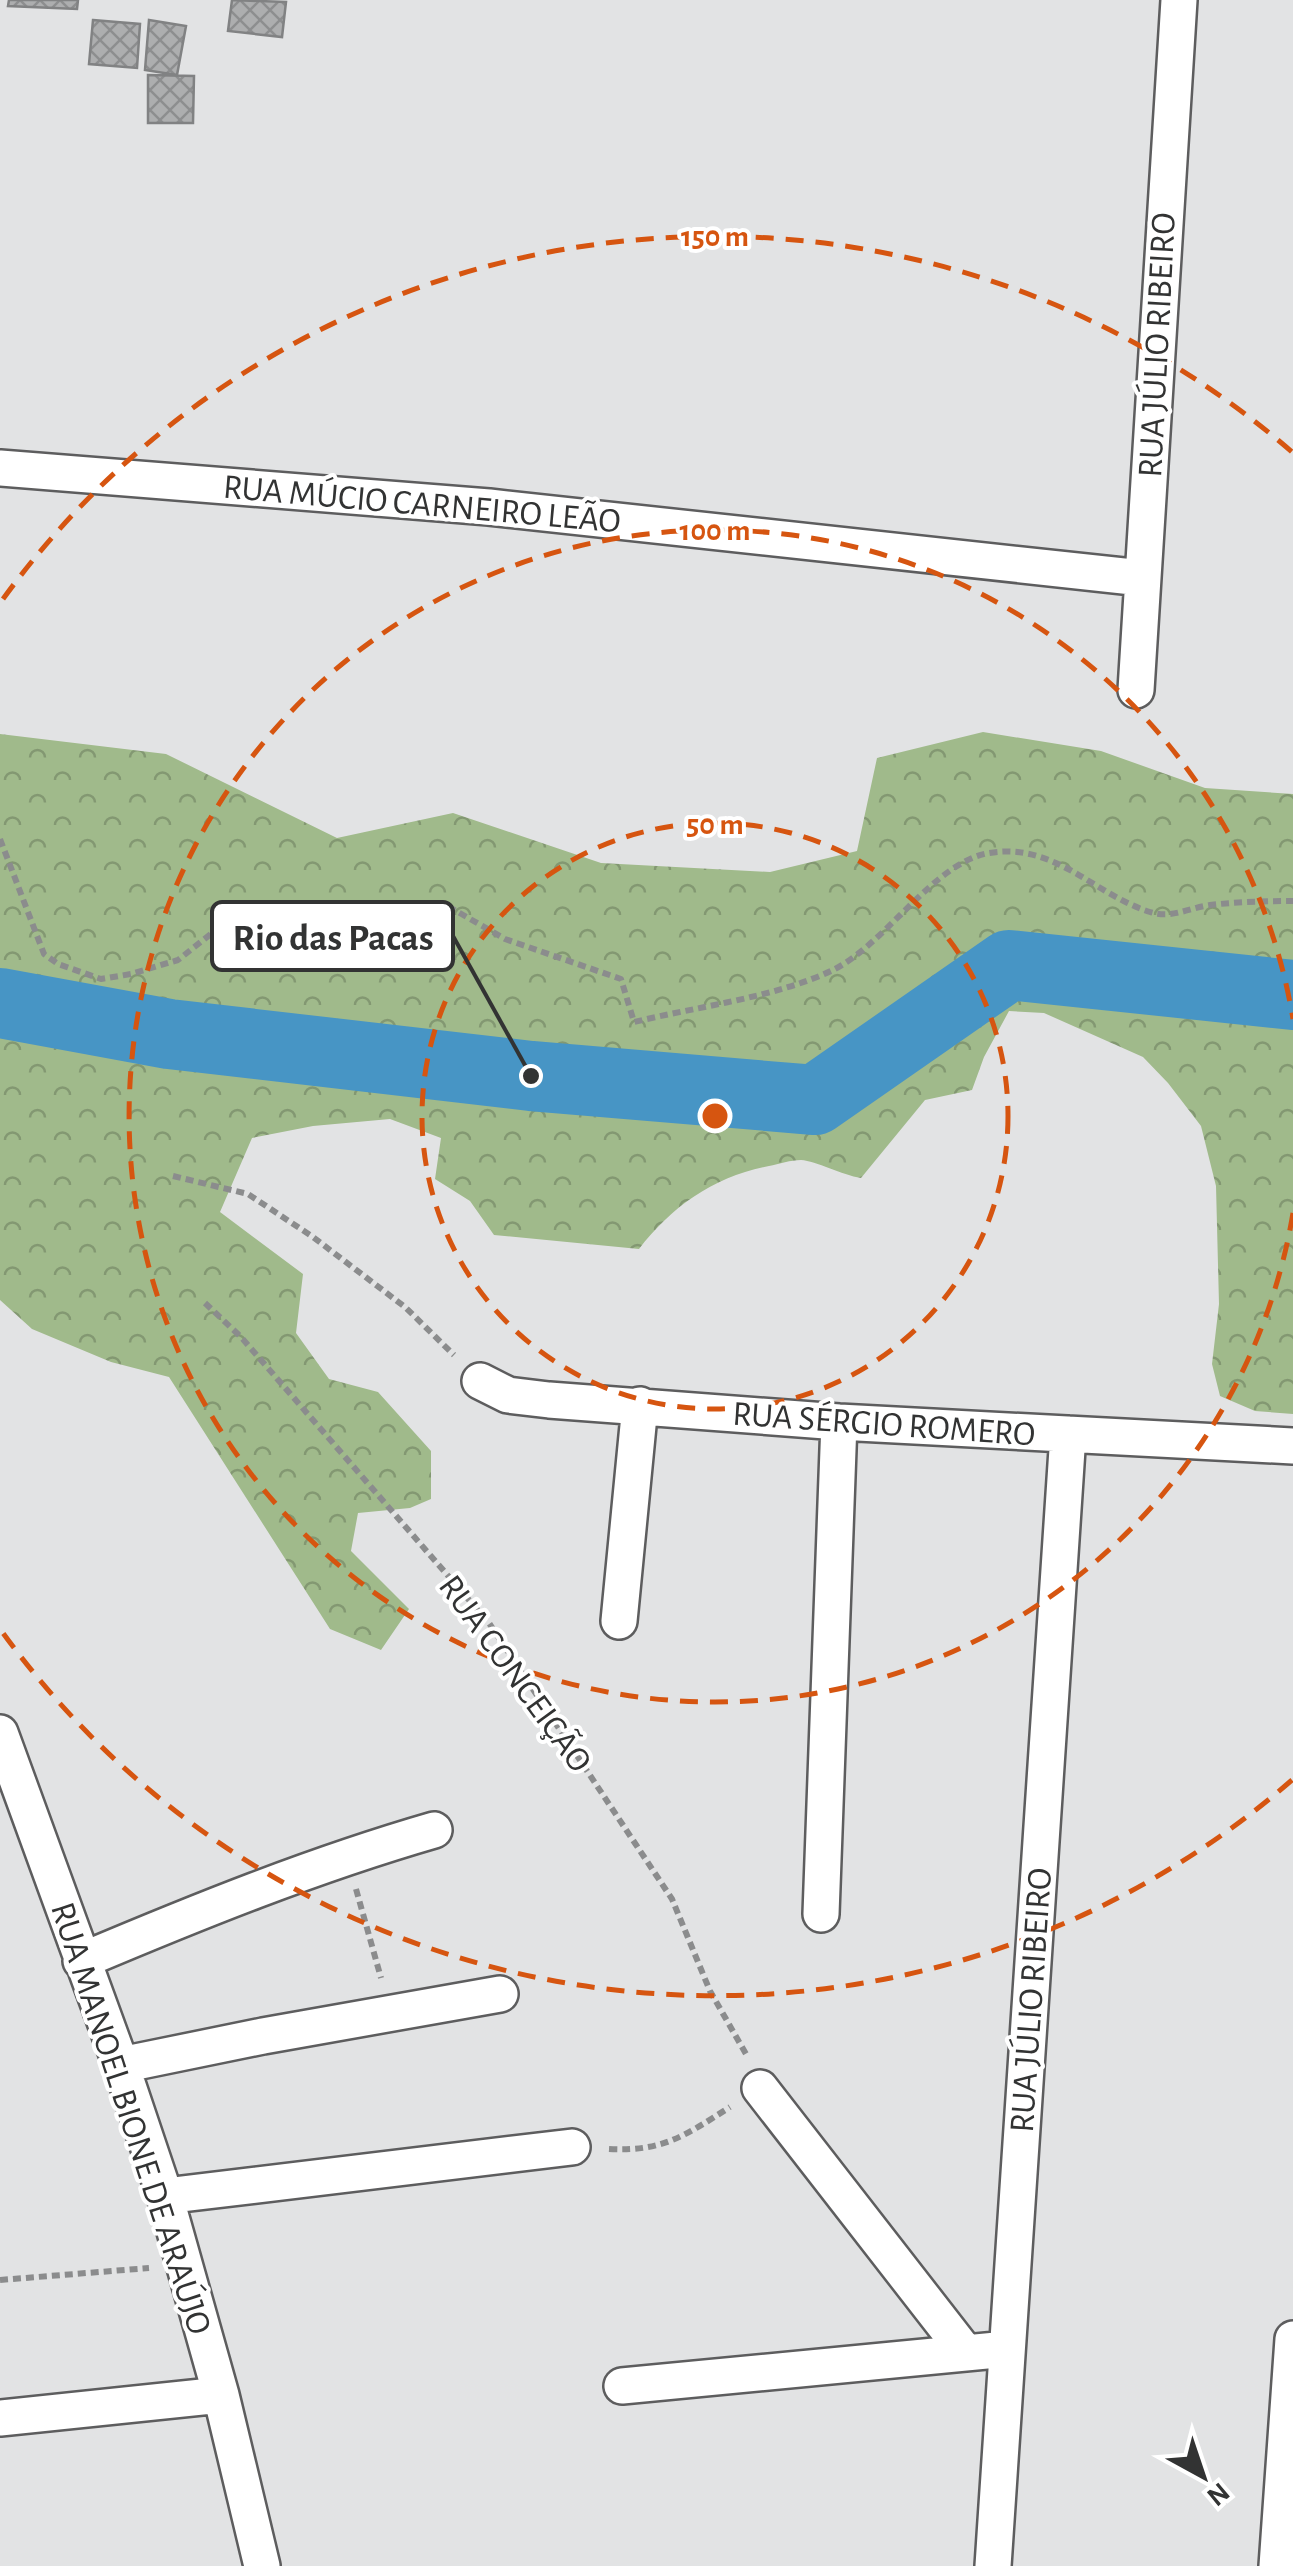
<svg xmlns="http://www.w3.org/2000/svg" width="1293" height="2566" viewBox="0 0 1293 2566" font-family="'Alegreya Sans',sans-serif">
<style>
.forest{fill:url(#forest-crowns)}
.lines{fill:none;stroke-linecap:round;stroke-linejoin:round}
.river{stroke:#4795c5;stroke-width:70}
.building{fill:url(#building-cross-hatch);stroke:#818283;stroke-width:2.5}
.minor-casing{stroke:#5d5d5e;stroke-width:40}
.path{stroke:#8b8c8d;stroke-width:6;stroke-dasharray:8 5;stroke-linecap:butt}
.minor{stroke:#fff;stroke-width:35}
.ring{fill:none;stroke:#d65510;stroke-width:5;stroke-dasharray:18 12}
.labels{text-anchor:middle;stroke-width:8;stroke-linejoin:round;paint-order:stroke}
.street-label{font-size:35px;fill:#323333;stroke:#fff}
.centre{fill:#d65510;stroke:#fff;stroke-width:5}
.ring-label{font-size:30px;text-anchor:middle;font-weight:bold;fill:#d65510;stroke:#fff;stroke-width:8;stroke-linejoin:round;paint-order:stroke}
.leader{fill:none;stroke:#323333;stroke-width:4}
.callout-dot{fill:#323333;stroke:#fff;stroke-width:4}
.callout{fill:#fff;stroke:#323333;stroke-width:4}
.callout-label{font-size:38px;text-anchor:middle;font-weight:bold;fill:#323333}
</style>
<defs>
<pattern id="forest-crowns" width="20" height="18" patternUnits="userSpaceOnUse" patternTransform="scale(2.5)"><rect width="20" height="18" fill="#a0ba8b"/><path d="M2 6a3 3 0 1 1 6 0M12 15a3 3 0 1 1 6 0" fill="none" stroke="#839872"/></pattern>
<pattern id="building-cross-hatch" width="8" height="8" patternUnits="userSpaceOnUse" patternTransform="scale(2.5)"><rect width="8" height="8" fill="#adaeaf"/><path d="M0 0l8 8M0 8l8-8" fill="none" stroke="#8d8e8f"/></pattern>
</defs>
<rect width="100%" height="100%" fill="#e2e3e4"/>
<path class="forest" d="M 983,732 L 1101,751 L 1205,788 L 1293,794 L 1293,1414 L 1255,1411 L 1220,1396 L 1212,1364 L 1219,1304 L 1216,1186 L 1201,1126 L 1168,1083 L 1143,1057 L 1044,1013 L 1009,1011 L 984,1057 L 972,1090 L 925,1100 L 861,1178 C 842,1175 816,1161 801,1160 C 791,1160 779,1164 769,1166 C 715,1176 672,1206 639,1249 L 494,1235 L 470,1201 L 435,1179 L 441,1138 L 390,1119 L 313,1126 L 252,1138 L 220,1212 L 303,1274 L 296,1333 L 329,1379 L 378,1392 L 431,1451 L 431,1499 L 410,1508 L 358,1513 L 351,1551 L 409,1609 L 381,1650 L 330,1629 L 169,1377 L 111,1362 L 32,1329 L 0,1300 L 0,734 L 166,754 L 337,838 L 453,813 L 601,863 L 770,872 L 857,851 L 877,758 Z"/>
<g class="lines">
<path class="river" d="M 0,1003 L 169,1034 L 531,1076 L 815,1100 L 1009,965 L 1293,995"/>
</g>
<path class="building" d="M 9,0 L 78,0 L 77,9 L 8,6 Z
M 232,0 L 286,2 L 282,37 L 228,31 Z
M 93,20 L 140,24 L 137,68 L 89,64 Z
M 149,20 L 186,26 L 177,75 L 145,70 Z
M 148,75 L 194,76 L 193,123 L 148,123 Z"/>
<g class="lines">
<g class="minor-casing">
<path id="minor" d="M 0,468 L 489,507 L 1142,578
M 1136,690 L 1179,0
M 480,1381 L 508,1395 L 549,1400 L 839,1422 L 1293,1446
M 619,1621 L 640,1405
M 0,1733 L 121,2065 L 165,2196 L 221,2395 L 262,2566
M 821,1914 L 839,1422
M 81,1961 C 197,1912 313,1865 434,1830
M 121,2065 L 263,2036 L 500,1994
M 760,2088 L 966,2353
M 165,2196 L 572,2147
M 622,2386 L 1007,2349
M 0,2418 L 221,2395
M 993,2566 L 1068,1434
M 1277,2566 L 1293,2339"/>
</g>
<path class="path" d="M 0,839 L 44,954 L 58,964 L 101,979 L 131,974 L 178,960 L 246,906 C 268,929 284,946 317,944 L 442,907 L 451,908 L 505,939 L 621,979 L 634,1022 C 696,1007 777,997 833,970 C 886,944 934,862 989,853 C 1055,842 1093,894 1150,912 C 1172,919 1188,908 1210,905 C 1237,902 1265,901 1293,901
M 173,1176 L 248,1194 L 313,1237 L 405,1307 L 454,1355
M 205,1303 L 241,1337 L 489,1623 L 672,1899 L 710,1991 L 746,2054
M 356,1889 L 381,1978
M 609,2149 C 663,2152 686,2135 730,2107
M 0,2280 L 149,2268"/>
<use href="#minor" class="minor"/>
</g>
<g class="ring">
<circle cx="715" cy="1116" r="293"/>
<path d="M1293 1213A586 586 0 1 1 1293 1019"/>
<path d="M1292 1780A880 880 0 0 1 3 1633M3 599A880 880 0 0 1 1292 452"/>
</g>
<g class="labels">
<g class="street-label">
<text transform="translate(1156 345) rotate(-87)" y="12">RUA JÚLIO RIBEIRO</text>
<text transform="translate(422 503) rotate(5)" y="12">RUA MÚCIO CARNEIRO LEÃO</text>
<text transform="translate(884 1423) rotate(4)" y="12">RUA SÉRGIO ROMERO</text>
<text transform="translate(516 1673) rotate(54)" y="12">RUA CONCEIÇÃO</text>
<text transform="translate(1030 2000) rotate(-86)" y="12">RUA JÚLIO RIBEIRO</text>
<text transform="translate(132 2118) rotate(72)" y="12">RUA MANOEL BIONE DE ARAÚJO</text>
</g>
</g>
<circle cx="715" cy="1116" r="15" class="centre"/>
<g class="ring-label">
<text x="715" y="246">150 m</text>
<text x="715" y="540">100 m</text>
<text x="715" y="834">50 m</text>
</g>
<path class="leader" d="M531 1076L453 936"/>
<circle class="callout-dot" cx="531" cy="1076" r="10"/>
<rect class="callout" x="212" y="902" width="241" height="68" rx="10"/>
<g class="callout-label">
<text x="333" y="950">Rio das Pacas</text>
</g>
<g transform="translate(1203 2476) rotate(140)" stroke="#ffffff" stroke-width="8" paint-order="stroke">
<path d="M0-8L18 38L0 25L-18 38Z" fill="#323333"/>
<text y="-15" font-size="28" font-weight="bold" text-anchor="middle" fill="#323333">N</text>
</g>
</svg>
